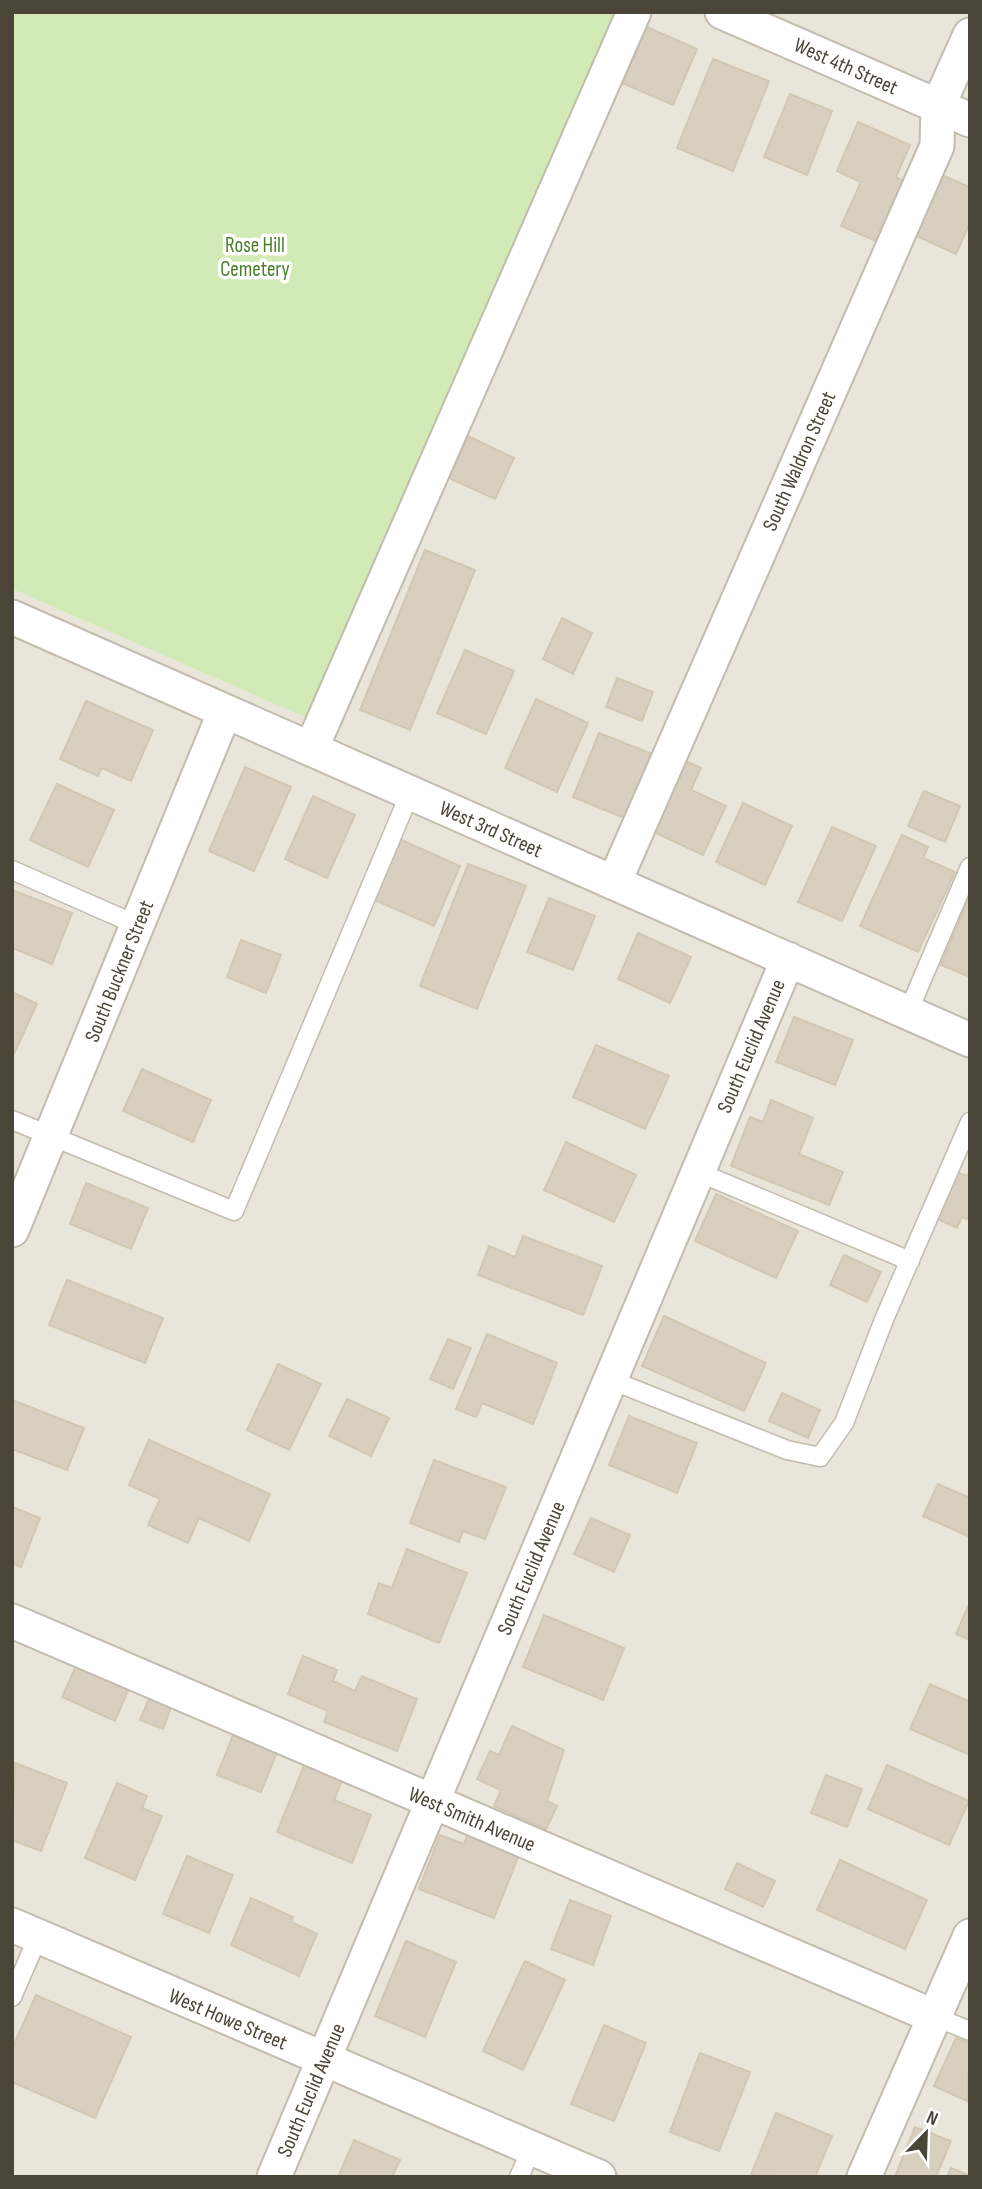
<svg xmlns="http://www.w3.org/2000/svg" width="982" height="2189" viewBox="0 0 982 2189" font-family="'Sofia Sans Condensed',sans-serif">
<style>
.residential{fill:#eae5da}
.green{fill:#d2eab5}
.building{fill:#d8cfc1;stroke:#d3c7b4;stroke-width:2}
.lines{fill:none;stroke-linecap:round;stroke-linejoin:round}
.service-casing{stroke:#c2bbae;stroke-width:21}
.minor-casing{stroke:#c2bbae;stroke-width:37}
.service{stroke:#fff;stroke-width:18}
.minor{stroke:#fff;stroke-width:33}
.labels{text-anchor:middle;stroke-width:7;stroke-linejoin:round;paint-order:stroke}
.street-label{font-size:21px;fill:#4b4439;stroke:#fff}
.park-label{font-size:21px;fill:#4a7f2a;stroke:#fff}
</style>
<rect width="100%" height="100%" fill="#f6f3ec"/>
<path class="residential" d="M 626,12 L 970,12 L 970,2177 L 12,2177 L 12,589 L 316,722 Z"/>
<path class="green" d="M 12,12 L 626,12 L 316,722 L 12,589 Z"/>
<path class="building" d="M 647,27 L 697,49 L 673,105 L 622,83 Z
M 713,59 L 769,81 L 733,171 L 677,148 Z
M 790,94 L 832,111 L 807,175 L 764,157 Z
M 858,122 L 910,145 L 896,177 L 903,181 L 876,241 L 841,226 L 861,182 L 837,171 Z
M 941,175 L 970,187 L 970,223 L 956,254 L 914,235 Z
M 468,436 L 514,458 L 495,499 L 449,478 Z
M 425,550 L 475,570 L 410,730 L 360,710 Z
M 562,618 L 592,633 L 573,674 L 543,659 Z
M 465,650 L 514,671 L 486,734 L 437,713 Z
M 617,678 L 653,692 L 642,721 L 606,707 Z
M 536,699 L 588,723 L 557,792 L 505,768 Z
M 86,701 L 153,730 L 131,781 L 102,768 L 98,776 L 60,759 Z
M 599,733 L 655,755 L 629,820 L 573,797 Z
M 677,757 L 701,768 L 691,790 L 726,806 L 703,855 L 645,828 Z
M 245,767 L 291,787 L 254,871 L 209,851 Z
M 57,784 L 114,810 L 88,867 L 30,840 Z
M 924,791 L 960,806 L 945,842 L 908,826 Z
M 313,796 L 355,815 L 327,878 L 285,859 Z
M 743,803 L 792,826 L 765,885 L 716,862 Z
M 832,827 L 876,846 L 842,921 L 798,902 Z
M 902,835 L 928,847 L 923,858 L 955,872 L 918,952 L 860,926 Z
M 397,838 L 460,866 L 434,926 L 370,898 Z
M 468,864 L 526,886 L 477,1009 L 420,986 Z
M 12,890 L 72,913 L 52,964 L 12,948 Z
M 970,894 L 970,977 L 941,965 Z
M 549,898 L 595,916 L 573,970 L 527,952 Z
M 638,933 L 691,957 L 670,1003 L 618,979 Z
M 241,940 L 281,955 L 266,993 L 227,977 Z
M 12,992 L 37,1004 L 12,1058 Z
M 794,1017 L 853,1040 L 835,1085 L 776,1062 Z
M 596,1045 L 669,1076 L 645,1129 L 573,1097 Z
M 142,1069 L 211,1100 L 193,1142 L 123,1111 Z
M 771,1100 L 813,1118 L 799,1154 L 843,1172 L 829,1205 L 731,1166 L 750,1117 L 763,1122 Z
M 566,1142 L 636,1175 L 614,1222 L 544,1190 Z
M 970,1171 L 970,1220 L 962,1217 L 957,1228 L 935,1218 L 956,1172 L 967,1176 Z
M 86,1183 L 148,1208 L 131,1249 L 70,1224 Z
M 716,1194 L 798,1231 L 776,1278 L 695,1241 Z
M 523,1236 L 602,1266 L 583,1315 L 478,1275 L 489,1246 L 515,1257 Z
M 844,1255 L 881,1272 L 867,1302 L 830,1285 Z
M 67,1280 L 163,1318 L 145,1363 L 49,1325 Z
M 664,1316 L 766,1363 L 744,1411 L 642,1366 Z
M 487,1334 L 557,1363 L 533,1424 L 482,1403 L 476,1417 L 456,1409 Z
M 448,1339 L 471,1348 L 453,1389 L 430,1379 Z
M 278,1364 L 321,1384 L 289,1450 L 247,1430 Z
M 782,1393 L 820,1410 L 808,1438 L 769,1421 Z
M 347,1399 L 389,1418 L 371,1456 L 329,1436 Z
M 12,1400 L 84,1428 L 67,1470 L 12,1449 Z
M 629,1416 L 697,1443 L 677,1493 L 609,1465 Z
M 149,1440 L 270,1494 L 249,1541 L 199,1518 L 188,1543 L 148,1525 L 160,1499 L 129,1485 Z
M 434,1460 L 506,1487 L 485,1539 L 463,1531 L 459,1542 L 410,1523 Z
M 938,1484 L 970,1498 L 970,1537 L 923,1516 Z
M 12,1507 L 40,1518 L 21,1567 L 12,1563 Z
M 591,1518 L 630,1535 L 614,1572 L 574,1554 Z
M 407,1549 L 467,1573 L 439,1643 L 368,1614 L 379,1583 L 392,1588 Z
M 970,1602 L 970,1640 L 956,1634 Z
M 544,1615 L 624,1648 L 603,1700 L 523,1667 Z
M 81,1655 L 133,1679 L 115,1721 L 62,1697 Z
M 303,1656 L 337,1670 L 333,1681 L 355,1691 L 362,1676 L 417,1699 L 397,1751 L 324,1722 L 328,1711 L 288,1694 Z
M 930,1684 L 970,1702 L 970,1755 L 910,1729 Z
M 151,1694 L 173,1702 L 163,1729 L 140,1720 Z
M 512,1726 L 564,1750 L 547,1801 L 557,1806 L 546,1829 L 494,1806 L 501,1790 L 477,1779 L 490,1751 L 499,1755 Z
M 233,1735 L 277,1752 L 261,1792 L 217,1775 Z
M 308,1756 L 346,1771 L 334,1800 L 371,1815 L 352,1863 L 277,1832 Z
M 15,1763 L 67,1783 L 41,1851 L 12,1840 Z
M 887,1765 L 969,1801 L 949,1845 L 868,1809 Z
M 826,1775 L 862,1789 L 847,1827 L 811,1813 Z
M 117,1783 L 147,1796 L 142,1808 L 162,1816 L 135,1880 L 85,1858 Z
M 473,1822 L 524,1842 L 494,1918 L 419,1889 L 440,1835 L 464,1844 Z
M 187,1856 L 233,1875 L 209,1933 L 163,1914 Z
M 840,1860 L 927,1900 L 905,1949 L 817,1910 Z
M 737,1863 L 775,1881 L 763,1907 L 725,1889 Z
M 251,1898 L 293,1917 L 291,1922 L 317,1934 L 299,1976 L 231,1945 Z
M 570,1900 L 611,1916 L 593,1965 L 551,1949 Z
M 406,1941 L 456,1962 L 425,2037 L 375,2016 Z
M 525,1961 L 565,1980 L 523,2070 L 483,2051 Z
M 36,1995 L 131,2037 L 95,2118 L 12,2082 L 12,2049 Z
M 604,2025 L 646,2043 L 614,2121 L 571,2104 Z
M 956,2038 L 970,2044 L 967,2101 L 934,2086 Z
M 700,2053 L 750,2072 L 719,2151 L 670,2132 Z
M 776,2113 L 832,2136 L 815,2177 L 751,2175 Z
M 915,2127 L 951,2141 L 936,2177 L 895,2177 Z
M 354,2140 L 400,2160 L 392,2177 L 338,2177 Z
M 951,2168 L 970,2176 L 970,2177 L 947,2177 Z"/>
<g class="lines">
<g class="service-casing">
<path id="service" d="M 12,870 L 137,925
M 908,1012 L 970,867
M 12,1120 L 234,1211 L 410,793
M 698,1172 L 910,1261
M 611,1380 L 787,1450 L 820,1457 L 844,1423 L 885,1317 L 970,1122
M 12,1997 L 38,1937
M 933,2016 L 970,2031
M 519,2177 L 532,2148"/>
</g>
<g class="minor-casing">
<path id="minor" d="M 722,12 L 970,120
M 12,617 L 970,1040
M 311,749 L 634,12
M 614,883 L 937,146 L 938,106 L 970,35
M 12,1230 L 225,711
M 12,1621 L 933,2016
M 12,1925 L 599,2177
M 274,2177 L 788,959
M 864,2177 L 970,1936"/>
</g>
<use href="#service" class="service"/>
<use href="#minor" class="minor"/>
</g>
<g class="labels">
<g class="street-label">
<text transform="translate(846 66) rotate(24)" y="7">West 4th Street</text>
<text transform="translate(799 461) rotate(-66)" y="7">South Waldron Street</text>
<text transform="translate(491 829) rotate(24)" y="7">West 3rd Street</text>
<text transform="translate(119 971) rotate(-68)" y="7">South Buckner Street</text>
<text transform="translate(751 1046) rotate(-67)" y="7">South Euclid Avenue</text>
<text transform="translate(531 1568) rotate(-67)" y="7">South Euclid Avenue</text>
<text transform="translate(472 1819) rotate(23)" y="7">West Smith Avenue</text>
<text transform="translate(228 2019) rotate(23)" y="7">West Howe Street</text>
<text transform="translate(311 2090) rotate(-67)" y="7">South Euclid Avenue</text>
</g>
<g class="park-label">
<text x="255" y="252">Rose Hill<tspan x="255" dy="24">Cemetery</tspan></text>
</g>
</g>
<rect width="982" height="2189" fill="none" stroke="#4b4439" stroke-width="28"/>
<g transform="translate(926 2133) rotate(23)" stroke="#ffffff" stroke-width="5" paint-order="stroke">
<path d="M0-5L12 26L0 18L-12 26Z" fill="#4b4439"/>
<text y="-10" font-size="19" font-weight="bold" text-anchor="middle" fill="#4b4439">N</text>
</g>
</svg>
